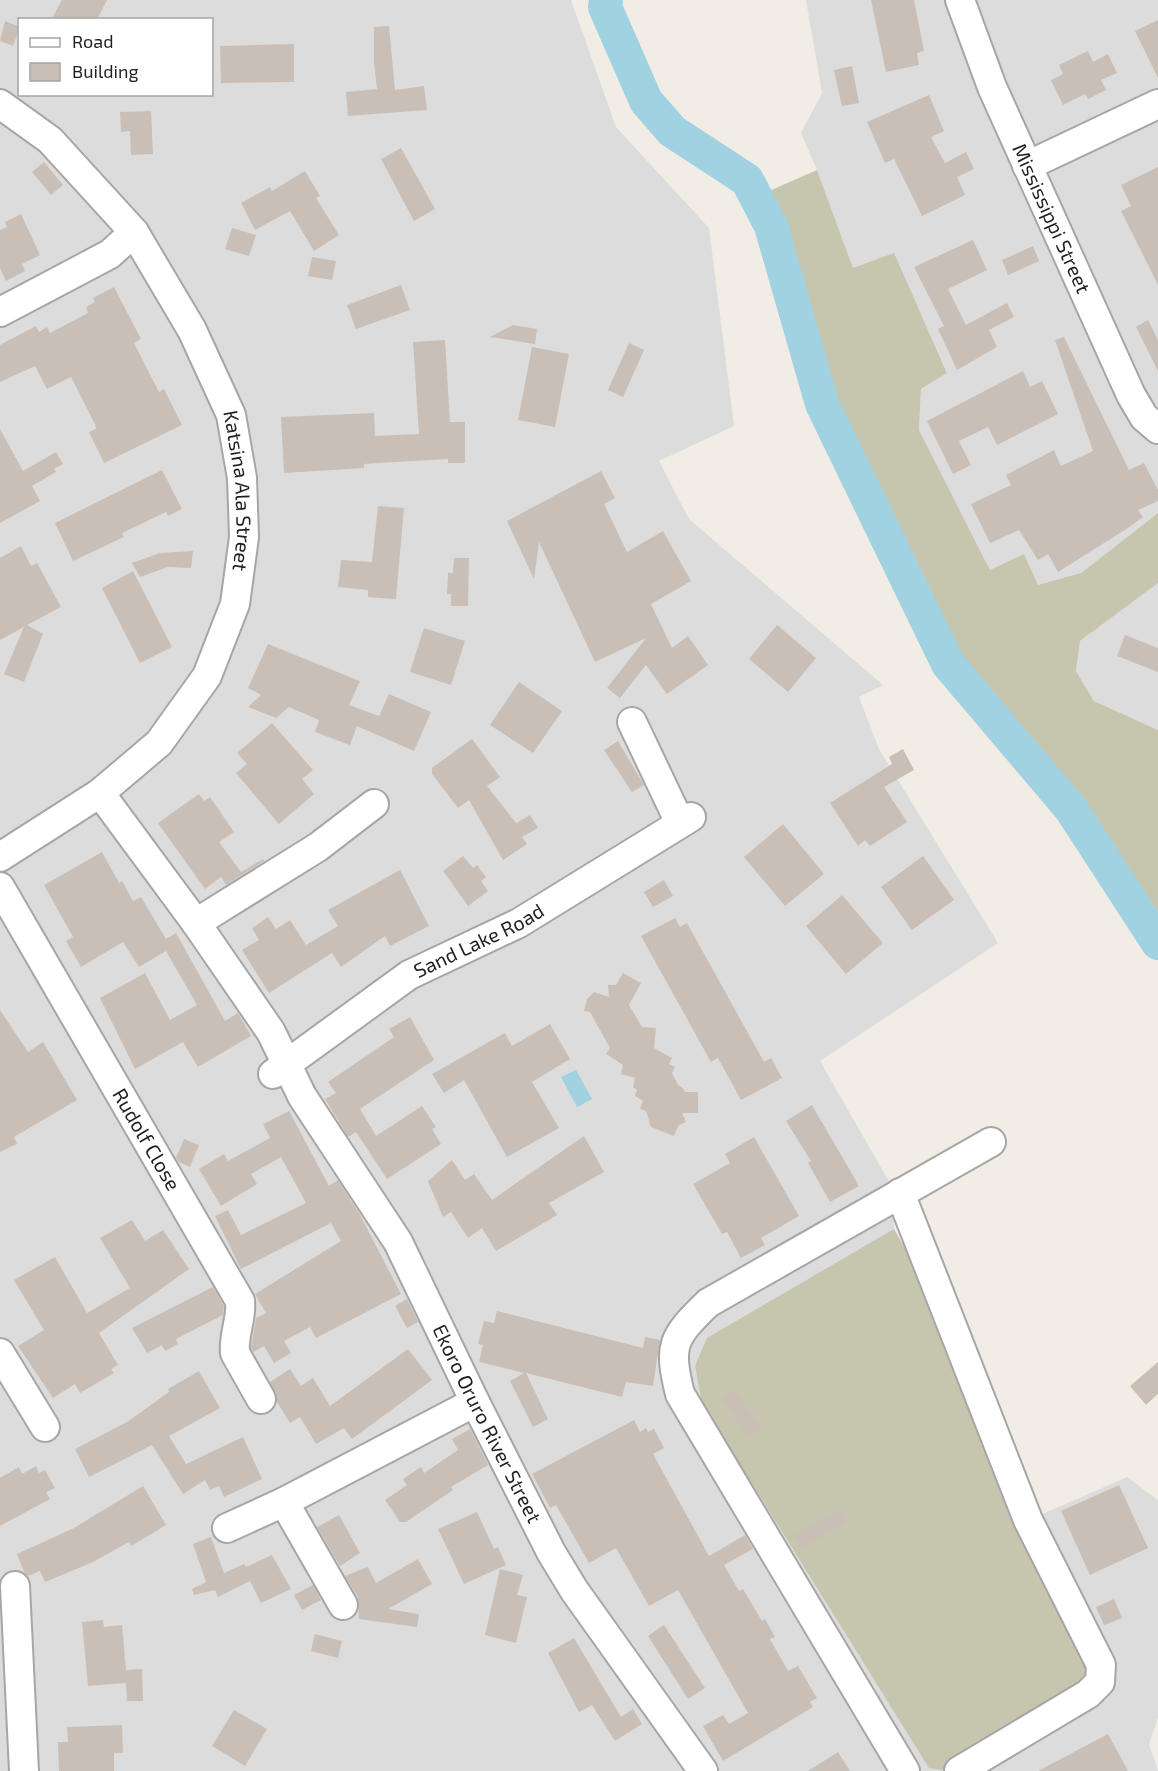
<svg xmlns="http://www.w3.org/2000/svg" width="1158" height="1771" viewBox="0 0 1158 1771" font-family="'Exo 2',sans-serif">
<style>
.residential{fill:#dddcdc;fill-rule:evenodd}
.construction{fill:#c6c6af}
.water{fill:#a0d2e2}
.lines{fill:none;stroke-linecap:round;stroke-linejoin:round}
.river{stroke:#a0d2e2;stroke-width:34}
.building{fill:#c9bfb7}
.minor-casing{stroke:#a6a6a6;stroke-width:32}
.minor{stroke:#fff;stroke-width:28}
.labels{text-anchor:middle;stroke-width:6;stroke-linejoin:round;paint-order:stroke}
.street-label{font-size:20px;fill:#1f1f1f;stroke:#fff}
</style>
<rect width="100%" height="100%" fill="#f1ede4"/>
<path class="residential" d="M 0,0 L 571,0 L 616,127 L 709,228 L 734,426 L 659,461 L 689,519 L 883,685 L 859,697 L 879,749 L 998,943 L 820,1061 L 895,1192 L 894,1229 L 926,1286 L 1015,1526 L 1127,1477 L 1158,1500 L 1158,1718 L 1149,1744 L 1158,1771 L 0,1771 ZM 20,20 L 212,20 L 212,94 L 20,94 Z
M 806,0 L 1158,0 L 1158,513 L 1081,573 L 1038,586 L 990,570 L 919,430 L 921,389 L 947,372 L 921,314 L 853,268 L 817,170 L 801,133 L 822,93 Z
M 1158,583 L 1158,730 L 1094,701 L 1076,671 L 1080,641 Z"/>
<path class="construction" d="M 817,170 L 853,268 L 894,253 L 947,373 L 921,389 L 919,430 L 990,570 L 1024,554 L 1038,585 L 1081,573 L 1158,513 L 1158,583 L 1080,641 L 1076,671 L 1094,701 L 1158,730 L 1158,912 L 1080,796 L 958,654 L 832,404 L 801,290 L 769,191 Z
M 894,1229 L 926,1286 L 1015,1526 L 1034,1567 L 1071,1622 L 1094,1670 L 1081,1692 L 949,1771 L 929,1768 L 702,1403 L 695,1366 L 707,1338 Z"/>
<path class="water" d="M 576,1070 L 592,1099 L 577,1107 L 561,1077 Z"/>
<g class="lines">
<path class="river" d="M 606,0 L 605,7 L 646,101 L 672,131 L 747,180 L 771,226 L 822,404 L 948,664 L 1071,809 L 1158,943"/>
</g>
<path class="building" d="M 62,0 L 107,0 L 97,20 L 51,20 Z
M 871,0 L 914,0 L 924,51 L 917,53 L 919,65 L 886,72 Z
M 1158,20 L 1158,78 L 1135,31 Z
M 5,21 L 20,27 L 13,46 L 0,41 Z
M 389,26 L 395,90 L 424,86 L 427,110 L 348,116 L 346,92 L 377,89 L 374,63 L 374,27 Z
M 294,44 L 294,82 L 221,83 L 220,46 Z
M 1088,51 L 1093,62 L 1108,54 L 1117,73 L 1101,80 L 1106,90 L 1088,99 L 1085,94 L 1063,105 L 1051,80 L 1063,74 L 1059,65 Z
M 852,66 L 859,103 L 842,106 L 834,70 Z
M 929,95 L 944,131 L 931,137 L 945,163 L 966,152 L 974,169 L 957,177 L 965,195 L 922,216 L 894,159 L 885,163 L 867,122 Z
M 151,111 L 153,154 L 131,155 L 130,131 L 121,132 L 120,112 Z
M 401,148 L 435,209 L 414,221 L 381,159 Z
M 44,162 L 63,185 L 51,195 L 32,172 Z
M 1158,167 L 1158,285 L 1121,211 L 1131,206 L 1121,185 Z
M 305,171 L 320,196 L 316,198 L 339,235 L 314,251 L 290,211 L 255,230 L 241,203 L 270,187 L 272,191 Z
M 21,214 L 40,255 L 22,264 L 25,271 L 6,281 L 0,268 L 0,230 L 7,227 L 5,222 Z
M 232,228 L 256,235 L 249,256 L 225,249 Z
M 973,240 L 987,270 L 948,289 L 966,325 L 1007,303 L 1014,317 L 989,330 L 997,347 L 957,370 L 938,329 L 944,326 L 914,267 Z
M 1033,246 L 1039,261 L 1008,275 L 1002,260 Z
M 312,257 L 336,261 L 332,280 L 308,276 Z
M 401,285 L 410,310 L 356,329 L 347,305 Z
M 114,287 L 141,339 L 134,343 L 159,392 L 164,389 L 182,425 L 104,463 L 89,432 L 96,429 L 95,424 L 71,377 L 47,389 L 35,366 L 0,382 L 0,345 L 36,326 L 39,332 L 47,327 L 50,333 L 88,313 L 86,307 L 95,302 L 93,298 Z
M 1148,320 L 1158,340 L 1158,371 L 1136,327 Z
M 513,325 L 537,329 L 535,344 L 490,337 Z
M 1064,337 L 1129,470 L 1144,463 L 1158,490 L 1158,501 L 1138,510 L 1143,517 L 1128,528 L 1058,572 L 1048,554 L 1038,560 L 1019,530 L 990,543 L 971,504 L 1011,485 L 1006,475 L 1054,450 L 1061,466 L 1093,451 L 1055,340 Z
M 445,340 L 450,422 L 465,422 L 465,463 L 448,463 L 448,459 L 376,463 L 364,464 L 364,468 L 284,473 L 281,417 L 374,413 L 375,436 L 419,434 L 413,342 Z
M 629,343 L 644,350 L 623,397 L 608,390 Z
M 532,347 L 569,354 L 555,427 L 518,420 Z
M 1023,371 L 1030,387 L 1042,381 L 1058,414 L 997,445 L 988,427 L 959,441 L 971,465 L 953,474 L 927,421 Z
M 0,429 L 23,471 L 56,452 L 63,464 L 54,469 L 56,472 L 32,486 L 40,501 L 0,523 Z
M 162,470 L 182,509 L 168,516 L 166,512 L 122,533 L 124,537 L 73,561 L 55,523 Z
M 601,471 L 615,498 L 604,504 L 627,552 L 663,531 L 691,581 L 651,604 L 672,648 L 688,636 L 708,665 L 667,694 L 646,665 L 620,698 L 607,688 L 646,638 L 595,662 L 539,542 L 534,579 L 507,521 Z
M 378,506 L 404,508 L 396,599 L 368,597 L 368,590 L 338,587 L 341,560 L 372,562 Z
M 21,546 L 31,566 L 37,563 L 61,607 L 27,625 L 43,634 L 24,682 L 4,674 L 24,627 L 0,640 L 0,558 Z
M 193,551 L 191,568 L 168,567 L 140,577 L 132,563 L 160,553 Z
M 454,558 L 469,558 L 468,606 L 451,606 L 451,594 L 447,594 L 448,573 L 453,573 Z
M 133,571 L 172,647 L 140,663 L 102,588 Z
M 777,625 L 816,658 L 788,692 L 749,659 Z
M 424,628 L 465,641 L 451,685 L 410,672 Z
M 1125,635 L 1158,648 L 1158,672 L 1117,656 Z
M 268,644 L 360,681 L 349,705 L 379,716 L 389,694 L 431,712 L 414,751 L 357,726 L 350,745 L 315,732 L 319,720 L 289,707 L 276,718 L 248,707 L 261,695 L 248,688 Z
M 519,682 L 562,711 L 533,753 L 490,725 Z
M 272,723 L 313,770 L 302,779 L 314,794 L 279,824 L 236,773 L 247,764 L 237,753 Z
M 472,739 L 500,777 L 487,786 L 516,823 L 530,815 L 538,828 L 522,837 L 527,844 L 503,860 L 469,800 L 458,808 L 432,774 L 432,768 Z
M 618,741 L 644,785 L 632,792 L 604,750 Z
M 903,749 L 914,770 L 884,787 L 907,822 L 870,846 L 865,840 L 858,846 L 830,803 L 892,764 L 889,757 Z
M 199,794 L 204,801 L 210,797 L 234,832 L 219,842 L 241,872 L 263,859 L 264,861 L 226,885 L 221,877 L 205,889 L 158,823 Z
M 783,824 L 824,874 L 785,906 L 744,857 Z
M 102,852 L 119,883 L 122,881 L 133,901 L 141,897 L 166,939 L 176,933 L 225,1021 L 238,1013 L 251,1036 L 198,1067 L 183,1042 L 135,1069 L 100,998 L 145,973 L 170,1020 L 197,1005 L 166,951 L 139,967 L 123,942 L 81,967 L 66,941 L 73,937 L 44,885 Z
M 463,856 L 473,868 L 477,865 L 486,877 L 481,881 L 488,891 L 468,906 L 443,871 Z
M 923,856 L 954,900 L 912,930 L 881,887 Z
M 400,870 L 429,926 L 390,946 L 385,936 L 341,967 L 332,953 L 269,993 L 242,950 L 259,940 L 252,928 L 268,917 L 276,929 L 290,920 L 306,945 L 338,926 L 328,910 Z
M 664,880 L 673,896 L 653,907 L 644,892 Z
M 842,895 L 883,943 L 846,974 L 806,926 Z
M 675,918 L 680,927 L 687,923 L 764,1062 L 771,1058 L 782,1078 L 741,1100 L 718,1058 L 711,1062 L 641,936 Z
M 623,973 L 641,983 L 629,1005 L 642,1027 L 656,1028 L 654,1048 L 672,1058 L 669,1064 L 675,1067 L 672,1073 L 678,1085 L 682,1087 L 685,1092 L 698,1092 L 698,1113 L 682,1113 L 686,1122 L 678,1126 L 674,1136 L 651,1127 L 646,1111 L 640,1109 L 643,1101 L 635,1096 L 637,1090 L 633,1087 L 635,1078 L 621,1074 L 623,1065 L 606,1054 L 610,1048 L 590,1012 L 584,1011 L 587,999 L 594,992 L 609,997 L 608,985 L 616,985 Z
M 0,1010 L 28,1052 L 43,1042 L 77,1100 L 14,1137 L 17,1144 L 0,1152 Z
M 410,1017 L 434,1060 L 360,1109 L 376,1136 L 422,1106 L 436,1127 L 432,1129 L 441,1144 L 387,1179 L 356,1132 L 348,1137 L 325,1099 L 336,1093 L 328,1082 L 394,1037 L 389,1029 Z
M 550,1024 L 570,1059 L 532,1082 L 559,1128 L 507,1157 L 464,1080 L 444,1093 L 432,1074 L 505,1033 L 512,1046 Z
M 812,1105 L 859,1186 L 830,1202 L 808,1163 L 811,1161 L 786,1121 Z
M 289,1111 L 329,1186 L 338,1180 L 360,1215 L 401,1294 L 316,1338 L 310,1327 L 284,1341 L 291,1353 L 274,1363 L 264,1346 L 253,1352 L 251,1348 L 256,1318 L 266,1313 L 255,1294 L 341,1241 L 331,1223 L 241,1269 L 215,1216 L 228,1210 L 241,1235 L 306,1203 L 281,1157 L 251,1174 L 257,1184 L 221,1206 L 199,1169 L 224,1154 L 228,1161 L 270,1138 L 263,1124 Z
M 584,1136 L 604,1172 L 549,1203 L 557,1215 L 496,1251 L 482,1228 L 468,1238 L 451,1212 L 443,1217 L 428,1181 L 452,1160 L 465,1180 L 474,1174 L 492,1200 Z
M 754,1137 L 799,1216 L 761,1238 L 765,1245 L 741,1258 L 727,1232 L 722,1234 L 693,1184 L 730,1163 L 725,1154 Z
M 184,1139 L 199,1145 L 190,1167 L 179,1162 L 176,1158 Z
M 132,1220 L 145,1241 L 163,1230 L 189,1269 L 99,1333 L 118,1365 L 111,1369 L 114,1373 L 80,1393 L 75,1384 L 53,1398 L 18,1346 L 44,1330 L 14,1280 L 55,1257 L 87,1313 L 130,1288 L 100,1238 Z
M 213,1287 L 224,1306 L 223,1315 L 176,1339 L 178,1344 L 165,1351 L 162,1345 L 147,1353 L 132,1328 Z
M 407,1299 L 418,1322 L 407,1328 L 395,1306 Z
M 497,1311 L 643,1348 L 645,1337 L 660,1340 L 653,1386 L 626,1382 L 622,1397 L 526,1373 L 548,1419 L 533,1427 L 510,1381 L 524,1373 L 479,1362 L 483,1345 L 478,1344 L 484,1321 L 494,1323 Z
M 408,1349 L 432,1380 L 352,1439 L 344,1428 L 316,1444 L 300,1417 L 290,1423 L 277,1402 L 270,1382 L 290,1369 L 301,1386 L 313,1378 L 330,1406 Z
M 1158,1362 L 1158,1394 L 1146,1405 L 1130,1386 Z
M 199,1371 L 220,1408 L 169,1436 L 186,1464 L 243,1437 L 262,1479 L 224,1497 L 219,1486 L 210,1490 L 205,1480 L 183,1494 L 152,1445 L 89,1477 L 75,1449 L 127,1422 L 169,1392 L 168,1389 Z
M 734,1389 L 762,1428 L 749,1437 L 721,1398 Z
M 634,1420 L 640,1432 L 646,1428 L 648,1432 L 654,1429 L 664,1448 L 653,1454 L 709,1556 L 745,1535 L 753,1549 L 724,1565 L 739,1591 L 743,1589 L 762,1621 L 765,1619 L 775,1637 L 770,1639 L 788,1671 L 798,1666 L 817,1698 L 810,1702 L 813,1707 L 723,1761 L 703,1726 L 723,1715 L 729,1724 L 748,1713 L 678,1590 L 649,1606 L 616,1548 L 589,1563 L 556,1505 L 550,1508 L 532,1474 Z
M 470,1429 L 488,1465 L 451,1487 L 453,1490 L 406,1522 L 400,1522 L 385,1500 L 407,1485 L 403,1479 L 421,1467 L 424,1473 L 458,1450 L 452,1439 Z
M 36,1466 L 39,1473 L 45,1470 L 55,1488 L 46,1492 L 50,1499 L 0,1526 L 0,1478 L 19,1467 L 22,1474 Z
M 1119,1485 L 1148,1548 L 1090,1575 L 1061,1511 Z
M 143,1486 L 166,1525 L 131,1546 L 129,1542 L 93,1562 L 45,1582 L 40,1571 L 28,1576 L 25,1574 L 17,1554 L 74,1528 Z
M 842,1509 L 848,1521 L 801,1549 L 792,1535 Z
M 477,1512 L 494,1549 L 498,1547 L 506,1565 L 464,1584 L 438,1529 Z
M 339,1515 L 360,1553 L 340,1566 L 317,1527 Z
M 211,1537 L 224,1573 L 244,1564 L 246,1567 L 272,1555 L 291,1589 L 261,1603 L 250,1581 L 218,1597 L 215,1590 L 194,1595 L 192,1589 L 206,1582 L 193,1544 Z
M 418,1559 L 432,1584 L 388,1609 L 419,1614 L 417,1627 L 359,1619 L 358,1597 L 345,1576 L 368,1567 L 376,1583 Z
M 500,1569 L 523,1575 L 517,1595 L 527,1597 L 516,1643 L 485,1635 Z
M 313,1585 L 321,1600 L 302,1610 L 294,1595 Z
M 1114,1599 L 1122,1618 L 1104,1625 L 1096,1607 Z
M 103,1620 L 104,1627 L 122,1625 L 126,1670 L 142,1669 L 143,1701 L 127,1701 L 126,1683 L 88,1686 L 82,1622 Z
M 664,1625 L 705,1688 L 688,1699 L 648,1636 Z
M 315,1634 L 342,1641 L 338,1658 L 311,1651 Z
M 574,1638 L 621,1717 L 633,1709 L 642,1724 L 615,1741 L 592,1705 L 579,1712 L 548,1653 Z
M 234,1710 L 267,1729 L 245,1766 L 212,1746 Z
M 122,1725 L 123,1753 L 114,1753 L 114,1771 L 59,1771 L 58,1742 L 68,1742 L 67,1727 Z
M 1108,1734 L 1128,1771 L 1038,1771 Z
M 838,1752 L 850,1771 L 808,1771 Z"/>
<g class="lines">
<g class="minor-casing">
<g id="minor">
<path id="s1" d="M 960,0 L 992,87 L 1131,395 L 1144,417 L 1158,429"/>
<path id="s2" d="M 0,104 L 50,140 L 134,232 L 192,330 L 231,415 L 242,478 L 244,537 L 235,604 L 207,676 L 159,743 L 100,793 L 0,857"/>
<path d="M 1027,166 L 1158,104"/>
<path d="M 0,312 L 110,254 L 134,232"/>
<path d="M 632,722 L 680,823"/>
<path id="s3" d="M 100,793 L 196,923 L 271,1032 L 302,1096 L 398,1242 L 475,1402 L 551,1552 L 574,1590 L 703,1771"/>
<path id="s4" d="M 0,887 L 240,1301 C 242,1319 233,1335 235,1353 L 261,1399"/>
<path d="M 196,923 L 318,847 L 374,804"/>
<path id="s5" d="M 273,1074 L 409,975 L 519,923 L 691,817"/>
<path d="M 900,1193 L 1028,1520 L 1101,1665 L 1100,1682 L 1088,1694 L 959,1771"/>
<path d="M 0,1353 L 45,1427"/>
<path d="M 284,1502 L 343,1605"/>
<path d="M 227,1528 L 284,1502 L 475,1402"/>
<path d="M 15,1586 L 24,1771"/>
<path d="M 905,1771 L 680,1394 C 668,1345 672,1338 708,1303 L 991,1142"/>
</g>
</g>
<use href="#minor" class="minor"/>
</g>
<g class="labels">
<g class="street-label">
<text dy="7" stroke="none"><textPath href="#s1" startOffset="237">Mississippi Street</textPath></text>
<text dy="7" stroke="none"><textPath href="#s2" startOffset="470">Katsina Ala Street</textPath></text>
<text dy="7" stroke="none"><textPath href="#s5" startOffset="246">Sand Lake Road</textPath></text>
<text dy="7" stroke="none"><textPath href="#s4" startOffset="292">Rudolf Close</textPath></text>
<text dy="7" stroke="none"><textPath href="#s3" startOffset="742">Ekoro Oruro River Street</textPath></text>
</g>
</g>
<rect x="18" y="18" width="195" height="78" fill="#ffffff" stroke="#a5a5a5" stroke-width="1.5"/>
<rect x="30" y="38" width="30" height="9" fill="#ffffff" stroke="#a5a5a5" stroke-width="1.5"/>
<text x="72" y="48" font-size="18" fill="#1f1f1f">Road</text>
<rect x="30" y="63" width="30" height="18" fill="#c9bfb7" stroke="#a5a5a5" stroke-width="1.5"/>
<text x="72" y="78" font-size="18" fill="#1f1f1f">Building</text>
</svg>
